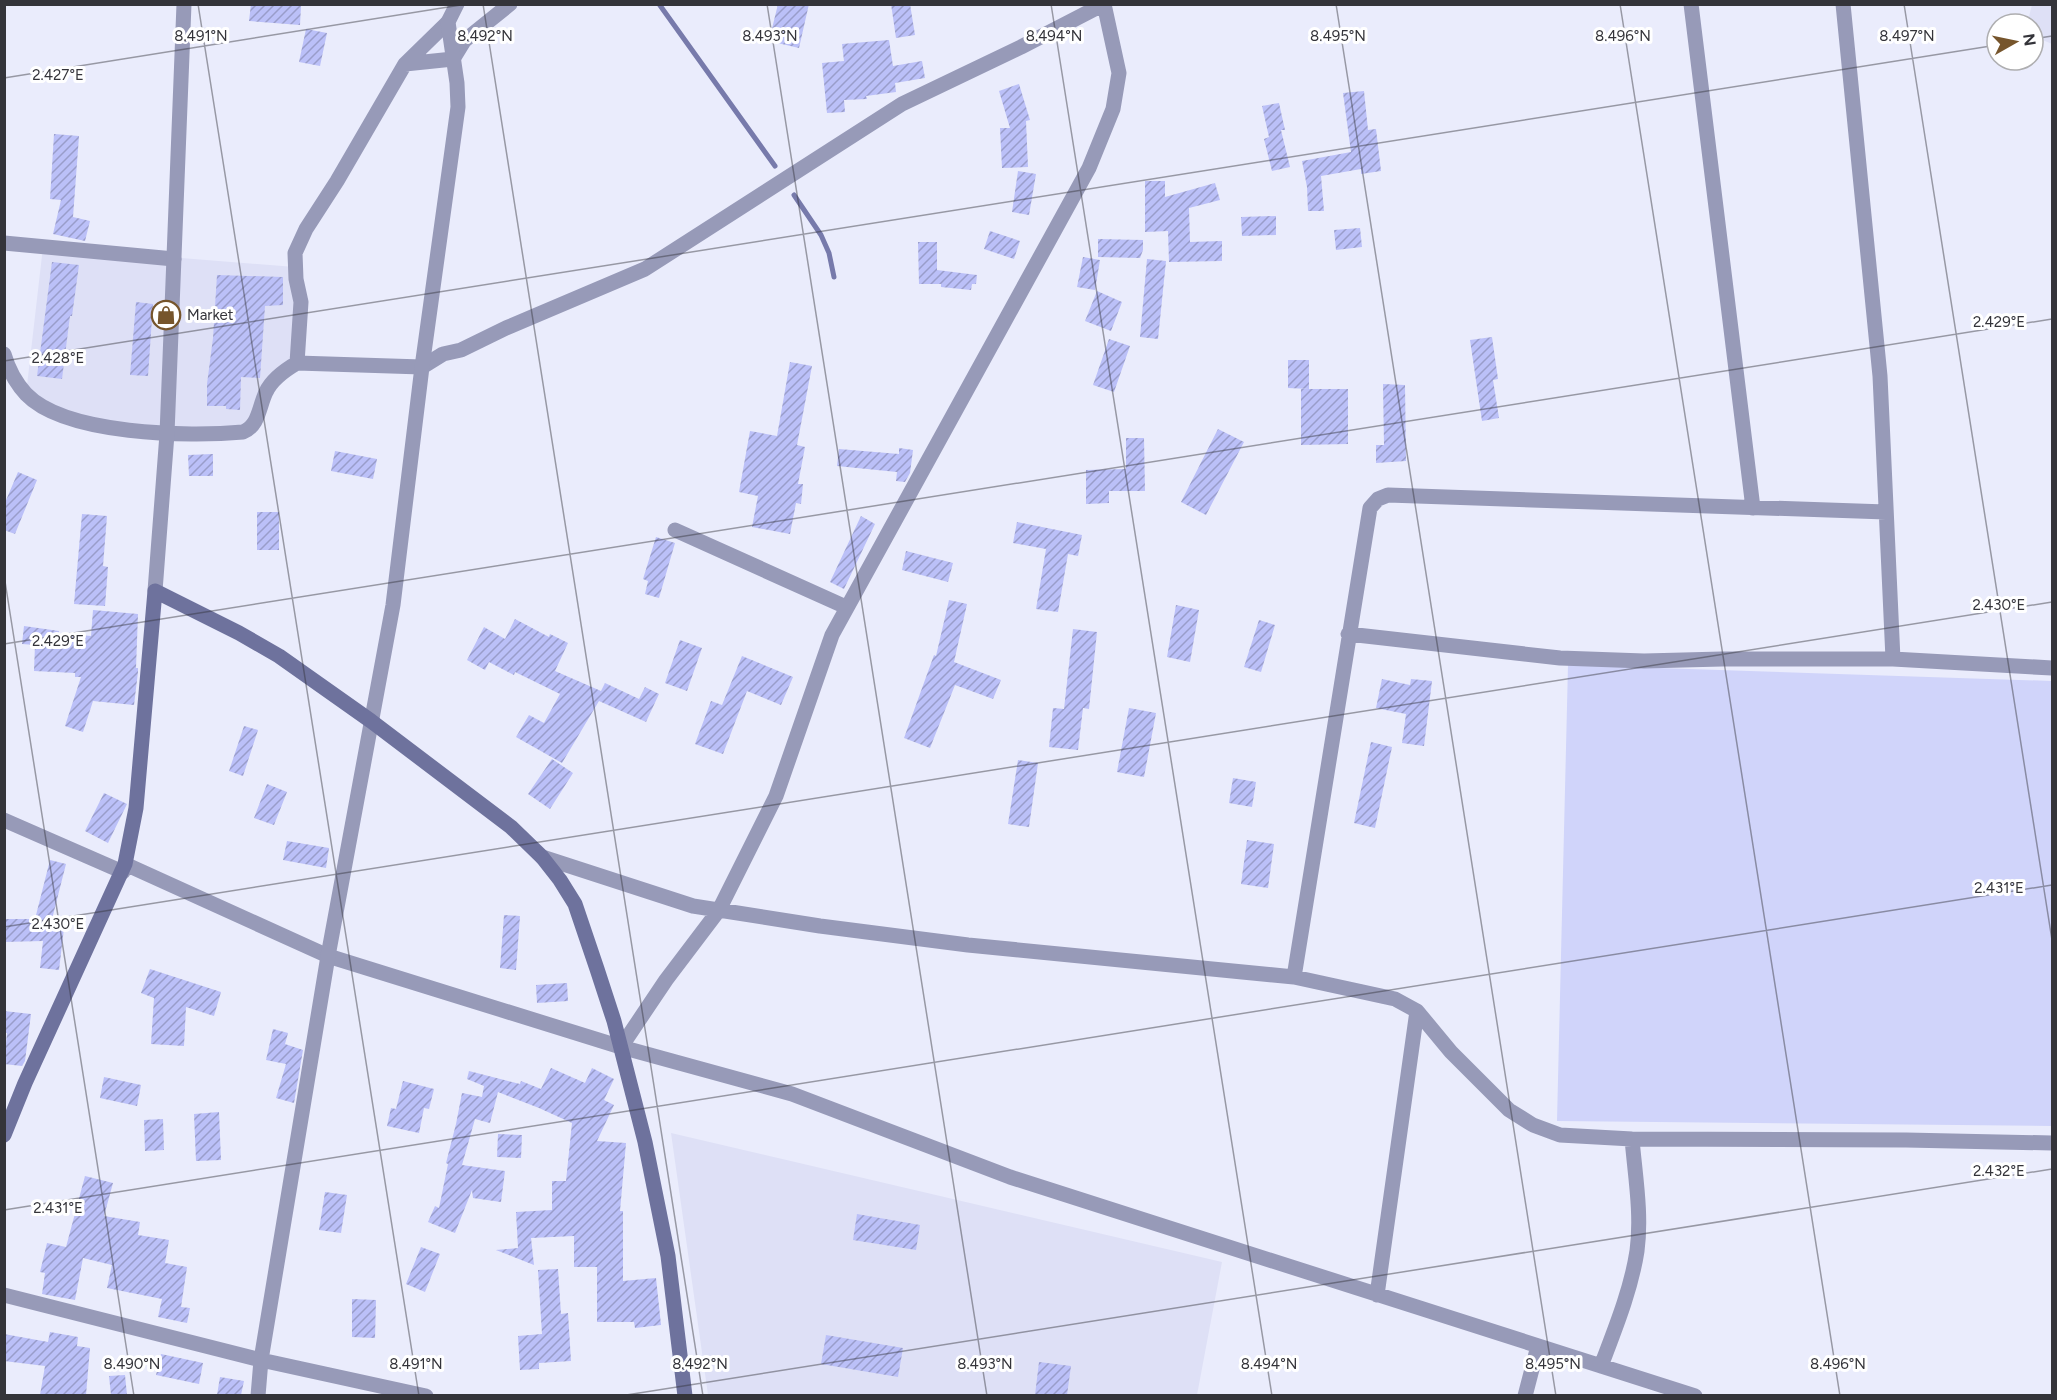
<svg xmlns="http://www.w3.org/2000/svg" width="2057" height="1400" viewBox="0 0 2057 1400" font-family="Figtree,sans-serif">
<style>
.built{fill:#dee0f6}
.garden{fill:#d0d4fa}
.lines{fill:none;stroke-linecap:round;stroke-linejoin:round}
.stream{stroke:#777aab;stroke-width:5}
.building{fill:url(#building-hatch)}
.minor{stroke:#979ab8;stroke-width:15}
.tertiary{stroke:#979ab8;stroke-width:15}
.secondary{stroke:#6e729d;stroke-width:15}
.ticks{fill:none;stroke:#34343a;stroke-width:1.5;stroke-opacity:0.45}
.labels{text-anchor:middle;stroke-width:6;stroke-linejoin:round;paint-order:stroke}
.poi-label{font-size:15px;fill:#34343a;stroke:#fff;text-anchor:start}
.ticks-label{font-size:15px;text-anchor:middle;fill:#34343a;stroke:#fff;stroke-width:6;stroke-linejoin:round;paint-order:stroke}
</style>
<defs>
<pattern id="building-hatch" width="6" height="6" patternUnits="userSpaceOnUse" patternTransform="scale(1.5)"><rect width="6" height="6" fill="#bbc0f8"/><path d="M-1 1l2-2M0 6l6-6M5 7l2-2" fill="none" stroke="#999dca"/></pattern>
</defs>
<rect width="100%" height="100%" fill="#eaecfc"/>
<path class="built" d="M 2032,5 L 2052,5 L 2052,44 L 2033,36 L 2033,24 L 2027,24 Z
M 43,247 L 295,267 L 297,363 L 285,369 L 249,430 L 96,425 L 26,394 Z
M 671,1133 L 1222,1262 L 1197,1395 L 708,1395 Z"/>
<path class="garden" d="M 1568,665 L 2052,681 L 2052,1126 L 1557,1121 Z"/>
<g class="lines">
<path class="stream" d="M 659,4 L 775,166
M 794,195 L 821,235 L 829,253 L 834,277"/>
</g>
<path class="building" d="M 251,4 L 301,6 L 300,25 L 249,21 Z
M 778,4 L 809,4 L 799,48 L 769,41 Z
M 891,4 L 910,4 L 915,35 L 896,38 Z
M 306,29 L 327,33 L 320,66 L 299,62 Z
M 889,40 L 893,66 L 922,61 L 925,78 L 895,83 L 896,92 L 866,96 L 867,99 L 844,100 L 845,112 L 827,113 L 822,63 L 844,61 L 842,44 Z
M 1019,84 L 1030,120 L 1026,121 L 1028,167 L 1002,168 L 1000,128 L 1010,128 L 999,91 Z
M 1364,91 L 1368,130 L 1376,129 L 1381,171 L 1361,174 L 1361,169 L 1321,176 L 1324,211 L 1308,211 L 1307,187 L 1302,161 L 1351,152 L 1343,93 Z
M 1279,103 L 1285,130 L 1281,130 L 1290,167 L 1272,171 L 1264,139 L 1269,137 L 1262,106 Z
M 54,134 L 79,136 L 73,217 L 90,221 L 85,241 L 53,234 L 61,200 L 50,199 Z
M 1018,171 L 1036,174 L 1029,215 L 1012,212 Z
M 1145,181 L 1165,181 L 1165,197 L 1215,183 L 1220,200 L 1189,208 L 1190,242 L 1222,241 L 1222,261 L 1169,262 L 1168,231 L 1145,232 Z
M 1276,216 L 1276,235 L 1242,236 L 1241,217 Z
M 1360,228 L 1362,247 L 1336,250 L 1334,230 Z
M 990,231 L 1020,241 L 1014,259 L 984,249 Z
M 1098,239 L 1143,240 L 1143,250 L 1140,258 L 1098,257 Z
M 918,242 L 937,242 L 937,270 L 977,275 L 976,284 L 972,284 L 971,290 L 941,287 L 941,284 L 919,284 Z
M 1083,257 L 1100,260 L 1095,290 L 1077,287 Z
M 1147,259 L 1166,261 L 1158,339 L 1140,337 Z
M 52,262 L 79,265 L 72,316 L 70,316 L 62,379 L 37,376 Z
M 217,275 L 283,277 L 283,305 L 265,306 L 260,378 L 241,377 L 240,410 L 226,409 L 226,406 L 207,406 L 207,384 L 213,338 Z
M 1097,291 L 1122,302 L 1111,331 L 1085,321 Z
M 136,302 L 153,304 L 148,376 L 130,375 Z
M 1492,337 L 1498,379 L 1493,380 L 1499,418 L 1482,421 L 1470,340 Z
M 1109,339 L 1130,346 L 1114,392 L 1093,385 Z
M 1288,360 L 1309,360 L 1309,389 L 1288,388 Z
M 790,362 L 812,366 L 797,445 L 805,447 L 798,484 L 803,484 L 801,504 L 796,503 L 790,534 L 752,527 L 758,496 L 739,492 L 750,431 L 777,436 Z
M 1383,384 L 1405,385 L 1406,461 L 1376,463 L 1376,445 L 1384,445 Z
M 1301,389 L 1348,389 L 1348,444 L 1301,445 Z
M 1218,429 L 1244,442 L 1206,515 L 1181,502 Z
M 1126,438 L 1144,438 L 1145,491 L 1109,491 L 1109,503 L 1086,504 L 1086,470 L 1126,469 Z
M 899,448 L 913,450 L 910,473 L 905,482 L 896,481 L 897,472 L 837,466 L 839,449 L 899,454 Z
M 335,451 L 377,459 L 373,479 L 331,471 Z
M 213,454 L 213,476 L 189,476 L 188,455 Z
M 18,472 L 37,480 L 15,534 L 4,530 L 4,505 Z
M 257,512 L 279,512 L 279,550 L 257,550 Z
M 82,514 L 107,516 L 103,566 L 108,567 L 105,606 L 74,604 Z
M 861,516 L 875,524 L 844,589 L 830,582 Z
M 1017,522 L 1082,535 L 1078,556 L 1068,554 L 1058,612 L 1036,609 L 1046,549 L 1013,543 Z
M 656,537 L 675,543 L 659,598 L 645,594 L 648,581 L 643,579 Z
M 906,551 L 953,563 L 948,582 L 902,570 Z
M 949,600 L 967,604 L 954,662 L 1001,680 L 993,699 L 955,685 L 930,748 L 904,738 L 934,655 L 936,656 Z
M 1176,605 L 1199,610 L 1190,662 L 1167,657 Z
M 93,610 L 138,614 L 136,668 L 138,668 L 138,672 L 134,705 L 93,701 L 83,732 L 65,726 L 81,677 L 75,677 L 75,673 L 34,671 L 35,645 L 22,644 L 24,626 L 59,631 L 59,633 L 91,636 Z
M 515,619 L 549,637 L 550,634 L 568,643 L 555,671 L 601,691 L 605,683 L 639,699 L 645,687 L 659,694 L 646,722 L 599,701 L 562,763 L 516,737 L 529,715 L 544,723 L 560,694 L 515,672 L 514,675 L 489,662 L 485,670 L 467,660 L 484,627 L 505,639 Z
M 1259,620 L 1275,625 L 1261,672 L 1244,667 Z
M 1073,629 L 1097,632 L 1089,709 L 1083,708 L 1078,750 L 1049,747 L 1053,708 L 1064,709 Z
M 680,640 L 702,648 L 687,691 L 665,683 Z
M 742,656 L 793,677 L 781,705 L 747,691 L 723,754 L 695,744 L 711,701 L 722,705 Z
M 1382,679 L 1410,685 L 1411,679 L 1432,681 L 1424,746 L 1402,743 L 1406,714 L 1376,708 Z
M 1129,708 L 1156,713 L 1144,777 L 1117,772 Z
M 244,726 L 258,730 L 243,776 L 229,771 Z
M 1371,742 L 1392,747 L 1375,828 L 1354,823 Z
M 552,759 L 573,773 L 550,809 L 528,794 Z
M 1018,760 L 1038,763 L 1029,827 L 1008,824 Z
M 1233,778 L 1256,782 L 1252,807 L 1229,803 Z
M 267,784 L 287,792 L 274,825 L 254,818 Z
M 104,793 L 127,804 L 108,843 L 85,831 Z
M 1247,840 L 1274,844 L 1268,888 L 1241,884 Z
M 287,841 L 329,848 L 326,868 L 283,860 Z
M 50,860 L 66,864 L 50,927 L 64,928 L 59,970 L 40,968 L 43,941 L 4,942 L 4,919 L 35,919 Z
M 504,915 L 520,916 L 516,970 L 500,968 Z
M 150,969 L 221,992 L 214,1016 L 186,1007 L 184,1046 L 151,1044 L 154,998 L 141,993 Z
M 567,983 L 568,1001 L 537,1003 L 536,985 Z
M 4,1011 L 31,1014 L 25,1061 L 22,1066 L 4,1064 L 7,1033 L 4,1033 Z
M 273,1029 L 288,1033 L 285,1044 L 303,1050 L 294,1103 L 276,1098 L 286,1064 L 266,1060 Z
M 551,1068 L 585,1083 L 592,1068 L 614,1079 L 604,1100 L 614,1105 L 597,1141 L 626,1143 L 620,1211 L 623,1211 L 623,1281 L 656,1278 L 661,1325 L 635,1328 L 634,1322 L 597,1322 L 597,1267 L 574,1267 L 574,1236 L 531,1238 L 534,1265 L 496,1250 L 518,1248 L 516,1212 L 552,1210 L 552,1181 L 566,1181 L 572,1123 L 539,1108 L 498,1092 L 490,1123 L 475,1119 L 462,1165 L 505,1171 L 501,1202 L 473,1198 L 472,1190 L 455,1233 L 428,1222 L 435,1206 L 439,1208 L 448,1164 L 446,1163 L 456,1124 L 462,1093 L 482,1097 L 484,1086 L 467,1079 L 469,1071 L 520,1084 L 521,1081 L 541,1089 Z
M 104,1077 L 141,1085 L 137,1106 L 100,1098 Z
M 403,1081 L 434,1089 L 429,1109 L 424,1108 L 419,1133 L 387,1126 L 391,1108 L 396,1109 Z
M 219,1112 L 221,1160 L 196,1161 L 194,1114 Z
M 163,1119 L 164,1150 L 145,1151 L 144,1120 Z
M 498,1134 L 522,1135 L 521,1158 L 497,1157 Z
M 85,1176 L 113,1183 L 104,1216 L 140,1222 L 138,1235 L 169,1240 L 165,1263 L 187,1267 L 181,1307 L 190,1308 L 187,1323 L 158,1317 L 162,1299 L 107,1288 L 112,1265 L 83,1258 L 75,1300 L 42,1294 L 45,1273 L 40,1272 L 47,1243 L 66,1247 Z
M 325,1192 L 347,1195 L 341,1233 L 319,1230 Z
M 857,1214 L 920,1225 L 916,1250 L 853,1240 Z
M 421,1247 L 440,1254 L 425,1292 L 406,1284 Z
M 558,1269 L 561,1314 L 568,1313 L 571,1361 L 539,1363 L 539,1369 L 520,1370 L 518,1336 L 542,1334 L 538,1270 Z
M 352,1299 L 376,1300 L 375,1338 L 352,1337 Z
M 50,1332 L 78,1337 L 77,1346 L 90,1348 L 86,1395 L 40,1395 L 45,1366 L 4,1361 L 4,1334 L 48,1342 Z
M 826,1335 L 903,1348 L 898,1377 L 821,1364 Z
M 161,1354 L 203,1363 L 199,1384 L 156,1375 Z
M 1039,1362 L 1071,1366 L 1067,1395 L 1035,1395 Z
M 125,1375 L 127,1395 L 111,1395 L 109,1376 Z
M 220,1377 L 244,1381 L 241,1395 L 217,1395 Z"/>
<g class="lines">
<path class="minor" d="M 1691,4 L 1753,508
M 1843,4 L 1880,376 L 1893,659
M 405,64 L 453,59 L 464,41 L 510,4
M 4,243 L 174,259
M 4,354 C 8,368 16,383 26,394 C 65,435 189,437 243,432 C 259,426 259,406 266,392 C 272,379 285,370 297,363 L 422,367 L 443,354 L 461,350 L 506,328 L 645,269 L 902,104 L 1021,47 L 1104,4
M 297,363 L 301,302 L 296,279 L 295,253 L 306,229 L 337,181 L 405,64 L 448,22
M 675,530 L 846,607
M 1348,634 L 1560,658 L 1644,661 L 1722,659 L 1893,659 L 2052,668
M 4,820 L 123,872
M 542,857 L 693,906 L 820,926 L 968,945 L 1294,977 L 1395,999 L 1417,1011 L 1451,1052 L 1509,1110 L 1533,1125 L 1560,1135 L 1632,1139 L 1906,1140 L 2052,1143
M 125,864 L 328,956 L 621,1047 L 792,1094 L 1010,1177 L 1695,1396
M 1294,977 L 1370,508 L 1378,499 L 1388,495 L 1886,512
M 621,1047 L 666,980 L 719,910 L 776,796 L 832,635 L 1089,168 L 1113,109 L 1119,73 L 1104,4
M 1377,1295 L 1417,1011
M 1601,1366 C 1615,1329 1631,1290 1637,1251 C 1642,1214 1635,1175 1632,1139
M 1525,1396 L 1538,1346"/>
<path class="tertiary" d="M 155,591 L 167,434 L 184,4
M 4,1295 L 261,1360 L 426,1396
M 258,1396 L 261,1360 L 328,956 L 393,605 L 422,367 L 458,107 L 457,83 L 448,22 L 457,4"/>
<path class="secondary" d="M 4,1135 L 25,1083 L 125,864 L 136,808 L 155,591 L 239,633 L 279,656 L 371,721 L 511,827 L 542,857 L 560,880 L 575,904 L 597,969 L 614,1021 L 645,1142 L 668,1256 L 685,1396"/>
</g>
<path class="ticks" d="M 198,4 L 419,1396M 483,4 L 703,1396M 767,4 L 987,1396M 1051,4 L 1272,1396M 1336,4 L 1556,1396M 1620,4 L 1840,1396M 1904,4 L 2052,940M 2033,39 L 2052,36M 4,78 L 467,4M 4,361 L 1997,45M 4,575 L 134,1396M 4,644 L 2052,319M 4,927 L 2052,602M 4,1210 L 2052,885M 620,1396 L 2052,1169"/>
<defs>
<g id="shop-ring" transform="scale(1.5)"><circle r="9.5" fill="#fff" stroke="#76552c" stroke-width="1.5"/><path d="M-5-2.5h2.3a2.7 3.5 0 0 1 5.4 0H5L5.5 6h-11ZM-1.5-2.5h3a1.5 2.3 0 0 0-3 0Z" fill="#76552c"/></g>
</defs>
<g fill-rule="evenodd">
<use href="#shop-ring" x="166" y="315"/>
</g>
<g class="labels">
<g class="poi-label">
<text x="187" y="320">Market</text>
</g>
</g>
<g class="ticks-label">
<text x="1907" y="41">8.497°N</text>
<text x="201" y="41">8.491°N</text>
<text x="485" y="41">8.492°N</text>
<text x="770" y="41">8.493°N</text>
<text x="1054" y="41">8.494°N</text>
<text x="1338" y="41">8.495°N</text>
<text x="1623" y="41">8.496°N</text>
<text x="58" y="80">2.427°E</text>
<text x="1999" y="327">2.429°E</text>
<text x="58" y="363">2.428°E</text>
<text x="1999" y="610">2.430°E</text>
<text x="58" y="646">2.429°E</text>
<text x="1999" y="893">2.431°E</text>
<text x="58" y="929">2.430°E</text>
<text x="1999" y="1176">2.432°E</text>
<text x="58" y="1213">2.431°E</text>
<text x="132" y="1369">8.490°N</text>
<text x="416" y="1369">8.491°N</text>
<text x="700" y="1369">8.492°N</text>
<text x="985" y="1369">8.493°N</text>
<text x="1269" y="1369">8.494°N</text>
<text x="1553" y="1369">8.495°N</text>
<text x="1838" y="1369">8.496°N</text>
</g>
<rect width="2057" height="1400" fill="none" stroke="#34343a" stroke-width="12"/>
<g transform="translate(2015 42) rotate(81)"><circle r="28" fill="#ffffff" stroke="#aeaeb0" stroke-width="1.5"/>
<path d="M0-4.5L10 22L0 15L-10 22Z" fill="#76552c"/>
<text y="-9" font-size="16" font-weight="bold" text-anchor="middle" fill="#34343a">N</text>
</g>
</svg>
